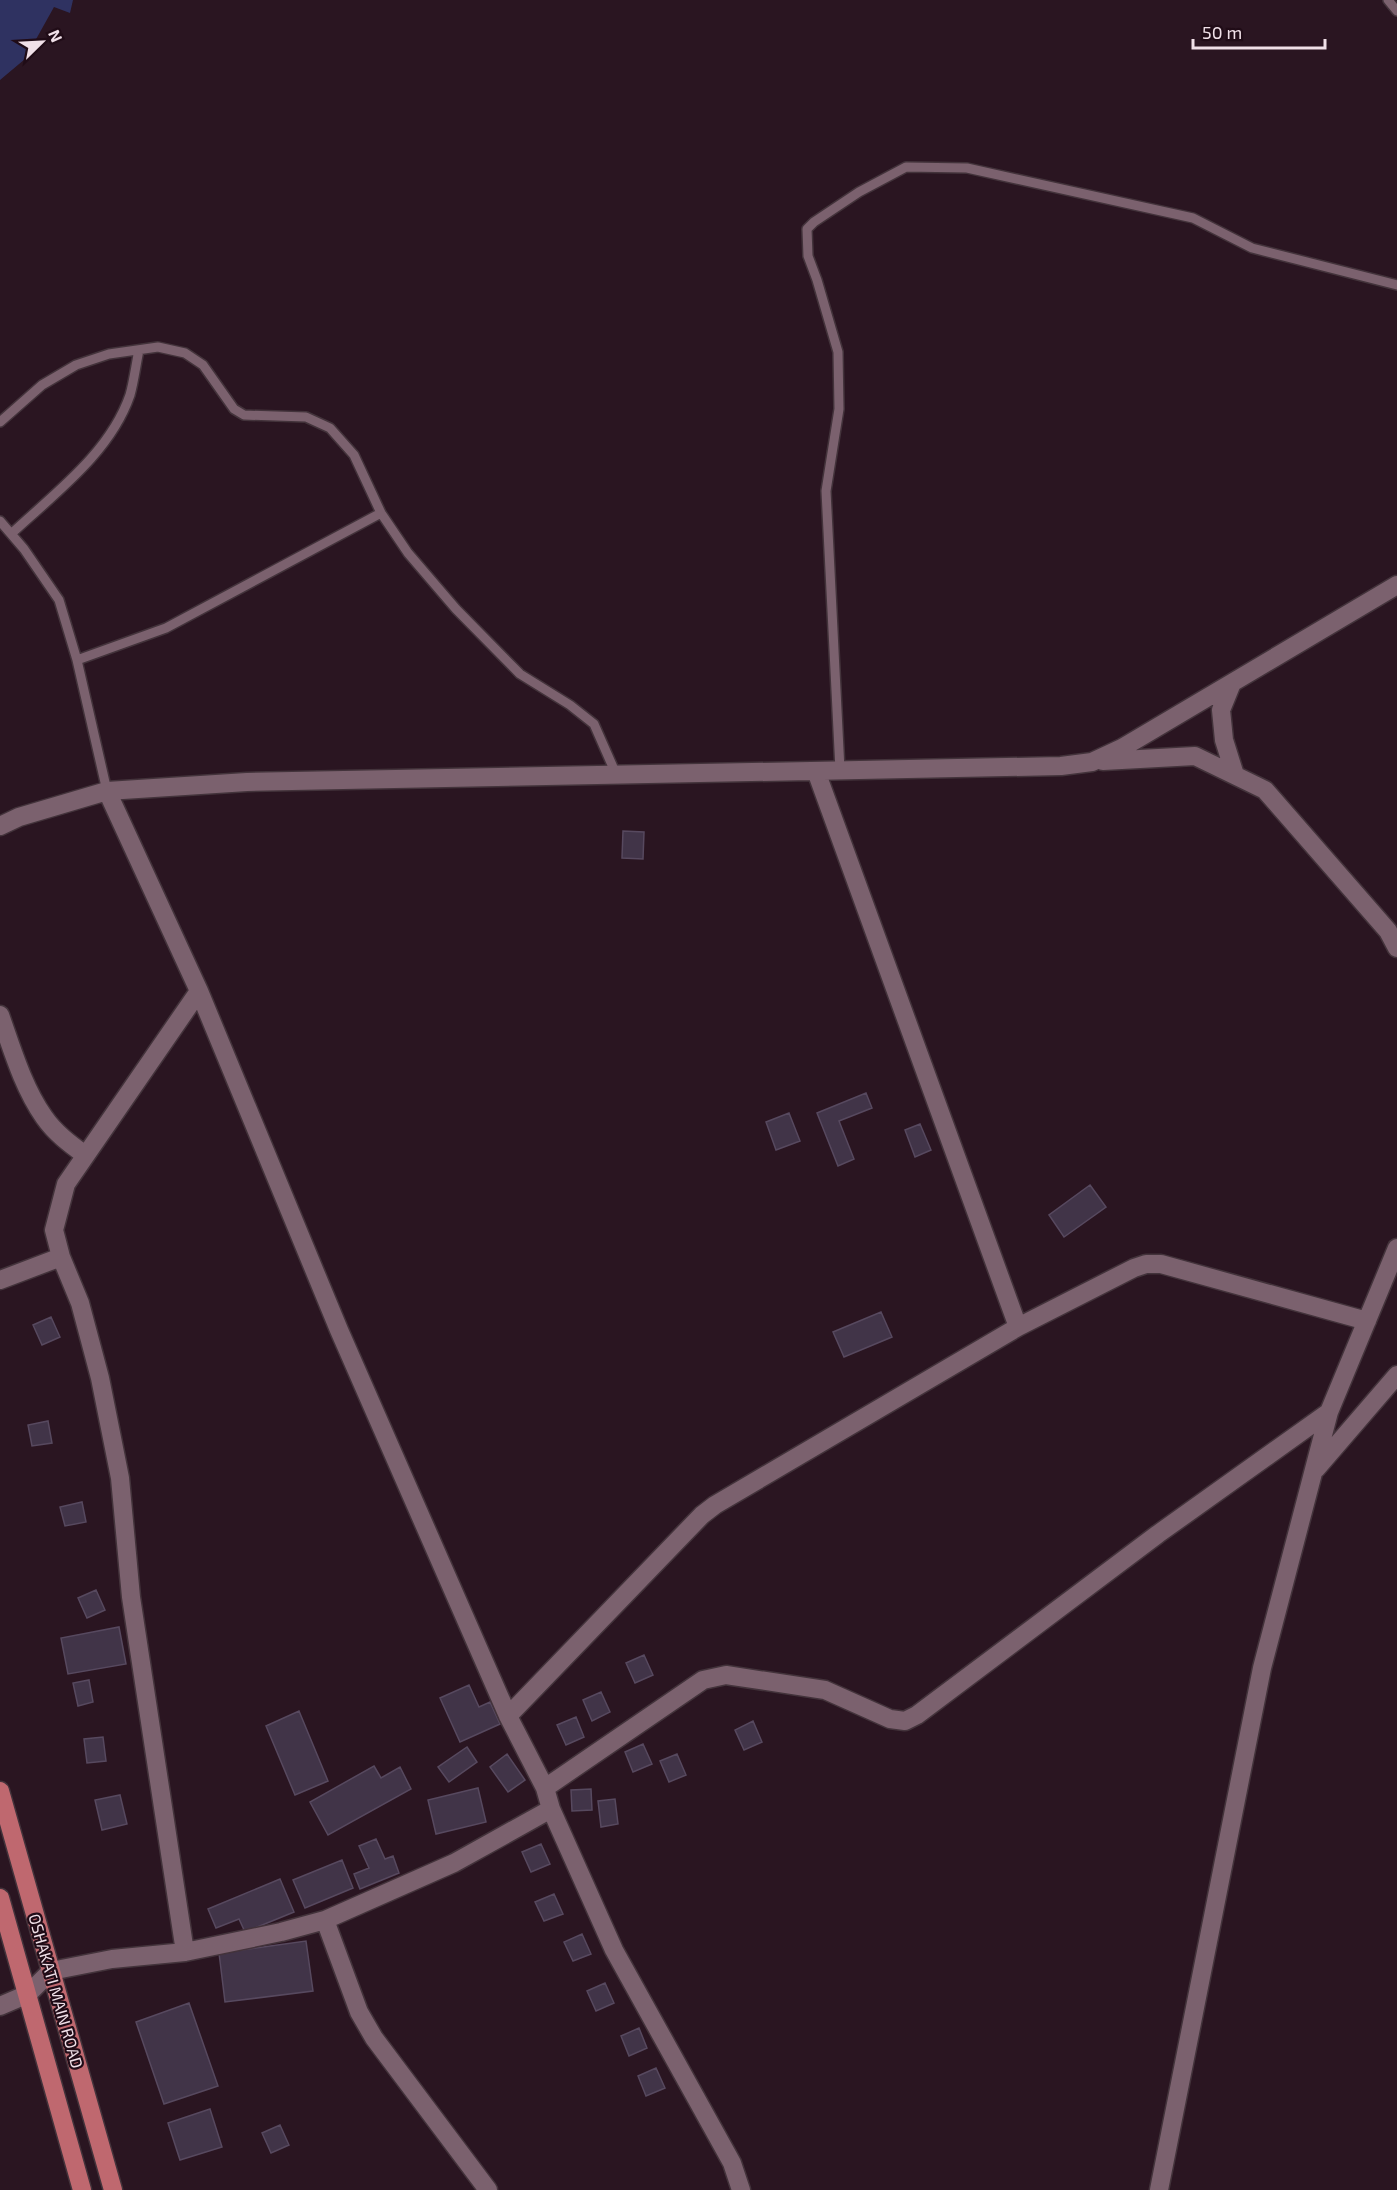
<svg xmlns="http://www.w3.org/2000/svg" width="1397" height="2190" viewBox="0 0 1397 2190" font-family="'Exo 2',sans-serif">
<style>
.water{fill:#2f3261}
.building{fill:#413448;stroke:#57495f;stroke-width:1.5}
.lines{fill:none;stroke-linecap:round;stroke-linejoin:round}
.lane-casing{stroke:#43333b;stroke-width:12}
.street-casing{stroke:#43333b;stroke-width:21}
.primary-casing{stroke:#43333b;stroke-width:21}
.lane{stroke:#7b616e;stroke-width:9}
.street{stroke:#7b616e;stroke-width:18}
.primary{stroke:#bf686f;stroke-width:18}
.labels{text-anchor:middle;stroke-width:4.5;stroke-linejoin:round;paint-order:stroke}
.street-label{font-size:16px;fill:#f0e0e8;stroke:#200c17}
</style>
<rect width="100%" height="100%" fill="#2a1521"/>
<path class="water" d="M 0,0 L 73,0 L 70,13 L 54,7 L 25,59 L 0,80 Z"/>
<path class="building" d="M 623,831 L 644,832 L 643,859 L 622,858 Z
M 866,1093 L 872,1108 L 839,1121 L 854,1159 L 838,1166 L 817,1113 Z
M 789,1113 L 800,1141 L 776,1150 L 766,1122 Z
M 920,1124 L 931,1150 L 915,1157 L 905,1130 Z
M 1090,1185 L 1106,1207 L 1064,1237 L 1049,1215 Z
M 881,1312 L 892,1337 L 844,1357 L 833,1332 Z
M 51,1317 L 60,1337 L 42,1345 L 33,1325 Z
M 48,1421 L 52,1443 L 32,1446 L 28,1425 Z
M 82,1502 L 86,1522 L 65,1526 L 60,1507 Z
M 96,1590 L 105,1610 L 87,1618 L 78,1598 Z
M 119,1627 L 126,1664 L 68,1674 L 61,1638 Z
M 644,1655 L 653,1675 L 635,1683 L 626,1663 Z
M 89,1680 L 93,1702 L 78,1706 L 73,1683 Z
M 469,1685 L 479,1707 L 490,1702 L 500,1724 L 460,1742 L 440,1698 Z
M 601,1692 L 610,1712 L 592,1721 L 583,1700 Z
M 299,1711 L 328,1781 L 295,1795 L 266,1726 Z
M 576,1717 L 584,1737 L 566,1745 L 557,1725 Z
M 753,1721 L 762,1742 L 744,1750 L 735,1730 Z
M 103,1737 L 106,1761 L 87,1763 L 84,1739 Z
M 643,1744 L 652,1764 L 633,1772 L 625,1752 Z
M 467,1747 L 477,1762 L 449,1782 L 438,1767 Z
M 507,1754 L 525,1780 L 508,1792 L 490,1767 Z
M 677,1754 L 686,1775 L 669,1782 L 660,1761 Z
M 374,1766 L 381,1778 L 400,1767 L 411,1789 L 328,1835 L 310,1802 Z
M 478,1788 L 486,1822 L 436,1834 L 428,1800 Z
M 591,1789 L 592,1810 L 572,1811 L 571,1790 Z
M 120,1795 L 127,1824 L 102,1830 L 95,1800 Z
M 615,1799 L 618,1824 L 601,1827 L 598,1801 Z
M 376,1839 L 385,1859 L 393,1856 L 399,1873 L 360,1889 L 354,1874 L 369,1868 L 359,1846 Z
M 541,1844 L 550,1864 L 531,1872 L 522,1852 Z
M 342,1860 L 353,1888 L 305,1908 L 293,1880 Z
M 280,1879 L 294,1912 L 245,1932 L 239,1919 L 216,1928 L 208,1909 Z
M 554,1894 L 563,1914 L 544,1921 L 535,1902 Z
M 582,1934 L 591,1954 L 573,1961 L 564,1942 Z
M 306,1941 L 313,1991 L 225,2002 L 219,1953 Z
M 605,1983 L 614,2003 L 596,2011 L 587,1991 Z
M 189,2003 L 218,2086 L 164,2104 L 136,2022 Z
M 639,2028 L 647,2048 L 629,2056 L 621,2036 Z
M 656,2068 L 665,2088 L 646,2096 L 638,2076 Z
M 210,2109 L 222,2147 L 180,2160 L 168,2123 Z
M 280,2125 L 289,2145 L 271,2153 L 262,2133 Z"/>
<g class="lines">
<g class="lane-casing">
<path id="lane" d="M 1388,0 L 1397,11
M 0,422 L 42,385 L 76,365 L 109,354 L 158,347 L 185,353 L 203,365 L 234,409 L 244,415 L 306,417 L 330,428 L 354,455 L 381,513 L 408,553 L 456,609 L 520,674 L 570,705 L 594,724 L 616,774
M 0,521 L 24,549 L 59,600 L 77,660 L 107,791
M 11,534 C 55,493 110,453 130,395 C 134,381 136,364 139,350
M 77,660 L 166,628 L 381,513
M 840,770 L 826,491 L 839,409 L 838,352 L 817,280 L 808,256 L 807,229 L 814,222 L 859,192 L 906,167 L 967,168 L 1193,218 L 1252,248 L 1397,285"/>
</g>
<g class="street-casing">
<path id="street" d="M 1232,683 L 1221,710 L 1224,740 L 1235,775
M 1103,761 L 1195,756 L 1265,790 L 1388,931 L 1397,948
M 816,771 L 1018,1327
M 107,791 L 199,991 L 339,1330 L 508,1716 L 545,1788 L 551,1809 L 614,1950 L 732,2163 L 741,2190
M 0,826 L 19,817 L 107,791 L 247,782 L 1061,766 L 1092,762 L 1122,748 L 1397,585
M 0,1015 C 12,1049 23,1087 44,1117 C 55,1133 70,1144 85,1155
M 0,1280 L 61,1257
M 1316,1469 L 1397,1375
M 508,1716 L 702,1515 L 715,1505 L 1018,1327 L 1134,1268 L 1146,1264 L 1161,1264 L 1367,1321
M 545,1788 L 703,1680 L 726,1675 L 825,1690 L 890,1719 L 905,1721 L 917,1715 L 1158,1534 L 1329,1412
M 325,1920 L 359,2012 L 374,2038 L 488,2190
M 185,1952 L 131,1597 L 120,1478 L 100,1378 L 80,1303 L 61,1257 L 54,1230 L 66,1184 L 199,991
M 0,2006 L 28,1994 L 51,1971 L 112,1959 L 185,1952 L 281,1932 L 325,1920 L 454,1863 L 551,1809
M 1159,2190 L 1262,1668 L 1329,1412 L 1397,1248"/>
</g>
<g class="primary-casing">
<path id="primary" d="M 0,1791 L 113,2190
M 0,1898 L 82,2190"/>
</g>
<use href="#lane" class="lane"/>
<use href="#street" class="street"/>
<use href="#primary" class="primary"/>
</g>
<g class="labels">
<g class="street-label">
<text transform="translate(56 1991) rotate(74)" y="6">OSHAKATI MAIN ROAD</text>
</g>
</g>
<g transform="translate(42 42) rotate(66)" stroke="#200c17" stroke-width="4.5" paint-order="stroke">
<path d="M0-4.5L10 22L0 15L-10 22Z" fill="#f0e0e8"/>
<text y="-9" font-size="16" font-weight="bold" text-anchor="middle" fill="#f0e0e8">N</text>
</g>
<path d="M1193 39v9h132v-9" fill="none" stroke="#f0e0e8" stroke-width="3"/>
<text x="1202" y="39" font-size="18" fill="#f0e0e8" stroke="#200c17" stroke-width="4.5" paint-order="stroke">50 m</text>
</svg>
